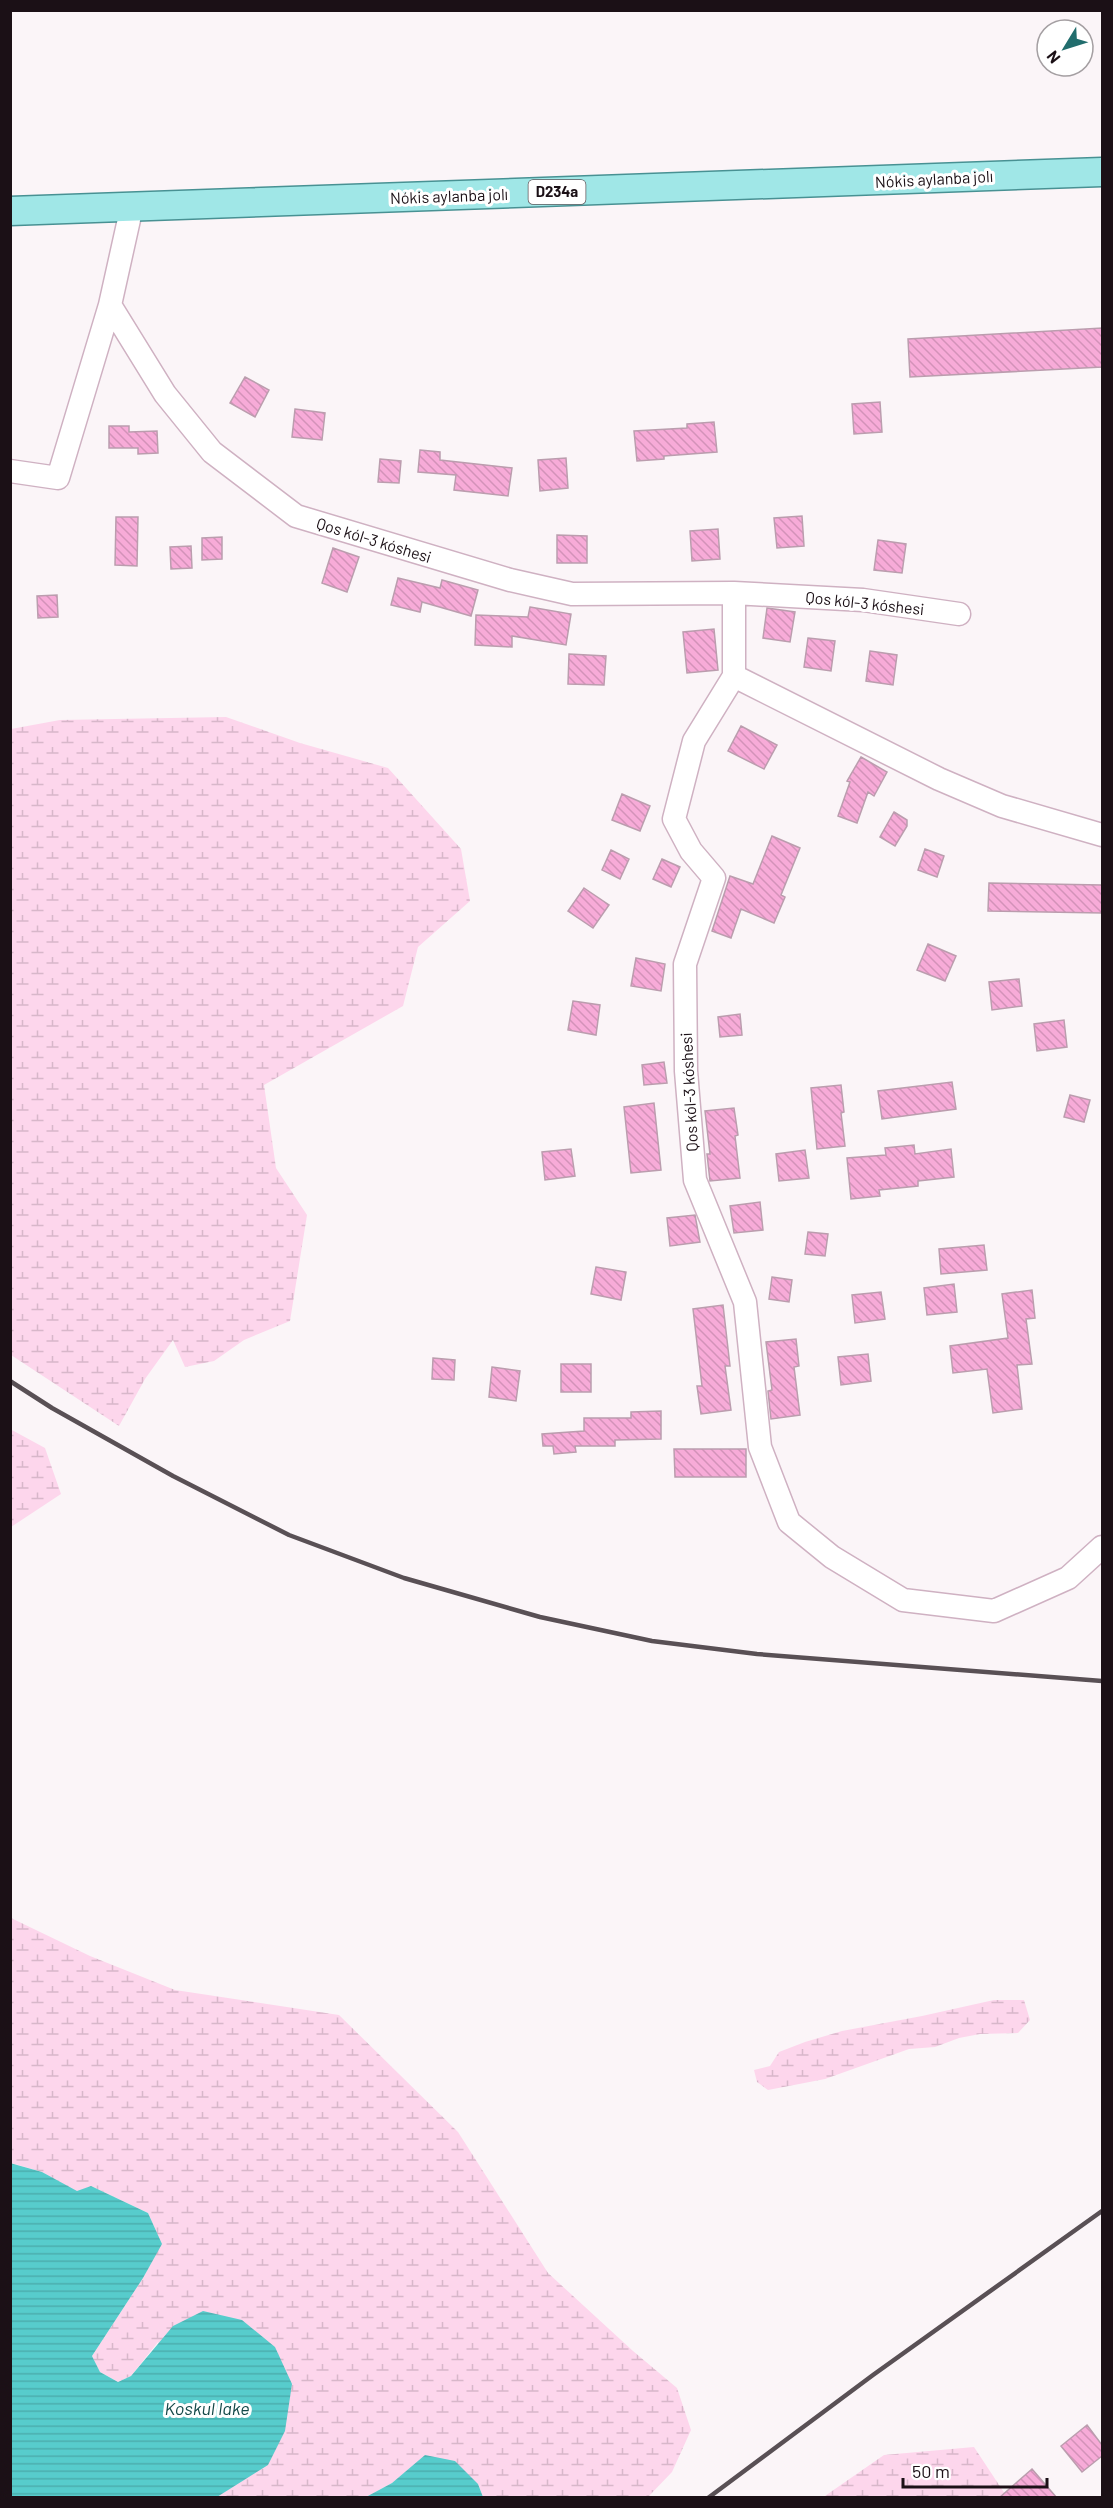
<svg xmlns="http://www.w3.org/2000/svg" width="1113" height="2508" viewBox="0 0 1113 2508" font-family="Barlow,sans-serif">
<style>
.wetland{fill:url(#wetland-marsh)}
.water{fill:url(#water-rules)}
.building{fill:url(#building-back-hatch);stroke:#bb9dae;stroke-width:1.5}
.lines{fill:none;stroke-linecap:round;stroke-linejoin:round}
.minor-casing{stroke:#cfb1c2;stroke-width:25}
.major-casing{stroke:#489193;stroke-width:31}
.minor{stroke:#fff;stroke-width:22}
.major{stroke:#a0e7e7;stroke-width:28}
.rail{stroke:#595055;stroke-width:4.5}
.labels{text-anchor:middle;stroke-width:6;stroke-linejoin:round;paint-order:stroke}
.shield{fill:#fff;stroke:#5f585c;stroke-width:1.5}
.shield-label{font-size:15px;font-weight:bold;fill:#1b1016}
.street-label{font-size:16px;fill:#1b1016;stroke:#fff}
.water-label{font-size:18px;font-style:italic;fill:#154949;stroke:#fff}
</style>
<defs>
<pattern id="wetland-marsh" width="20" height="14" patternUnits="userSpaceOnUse" patternTransform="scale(1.5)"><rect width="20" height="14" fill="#fdd6ec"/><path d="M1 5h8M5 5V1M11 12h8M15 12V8" fill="none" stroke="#d8b7ca"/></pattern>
<pattern id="water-rules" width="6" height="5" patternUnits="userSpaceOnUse" patternTransform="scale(1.5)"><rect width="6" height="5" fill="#57cccc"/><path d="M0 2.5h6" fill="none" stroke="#4baeae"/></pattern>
<pattern id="building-back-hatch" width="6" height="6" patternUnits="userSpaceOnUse" patternTransform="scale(1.5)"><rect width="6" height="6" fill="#f7abd8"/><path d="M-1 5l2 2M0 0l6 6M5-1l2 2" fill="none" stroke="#d392b9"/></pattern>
</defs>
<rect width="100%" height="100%" fill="#fbf5f8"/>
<path class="wetland" d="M 226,717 L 300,743 L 388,768 L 461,849 L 470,901 L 418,947 L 403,1006 L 264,1085 L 276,1168 L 307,1215 L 290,1321 L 244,1340 L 214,1361 L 185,1367 L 173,1340 L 145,1379 L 119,1426 L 11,1355 L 11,729 L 60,720 Z
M 10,1429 L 45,1448 L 61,1494 L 11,1527 Z
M 11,1918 L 90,1956 L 175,1990 L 339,2015 L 458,2132 L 548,2273 L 633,2351 L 677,2388 L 691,2430 L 672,2472 L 648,2497 L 483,2497 L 478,2484 L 425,2456 L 392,2483 L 366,2497 L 217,2497 L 233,2486 L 158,2342 L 131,2376 L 118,2382 L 100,2372 L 92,2356 L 143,2278 L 161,2243 L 148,2213 L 91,2186 L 77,2192 L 42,2172 L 11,2163 Z
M 994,2000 L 1024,2000 L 1030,2020 L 1018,2033 L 980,2034 L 959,2038 L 935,2047 L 909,2049 L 825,2079 L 768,2090 L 757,2082 L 754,2070 L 770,2066 L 779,2052 L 805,2042 L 842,2031 L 922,2016 Z
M 974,2447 L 1007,2497 L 822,2498 L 884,2455 Z"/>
<path class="water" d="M 10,2163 L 42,2172 L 77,2191 L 91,2186 L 148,2213 L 162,2244 L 143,2278 L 92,2356 L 100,2372 L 118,2382 L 131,2376 L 173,2326 L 203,2311 L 242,2320 L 275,2347 L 292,2384 L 285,2431 L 268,2465 L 217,2497 L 11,2497 Z
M 425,2455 L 455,2461 L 478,2484 L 483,2497 L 366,2497 L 392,2483 Z"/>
<path class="building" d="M 1102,328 L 1102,367 L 910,377 L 908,339 Z
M 245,377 L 269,390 L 255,417 L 230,403 Z
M 880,402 L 882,432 L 854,434 L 852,404 Z
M 295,409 L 325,413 L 322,440 L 292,437 Z
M 714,422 L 717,452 L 664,456 L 664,459 L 637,461 L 634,431 L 687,428 L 687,424 Z
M 109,426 L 129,426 L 129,432 L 157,431 L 158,453 L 138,454 L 138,448 L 109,448 Z
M 420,450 L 440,452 L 440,460 L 512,468 L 508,496 L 454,490 L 456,475 L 418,472 Z
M 566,458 L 568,488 L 540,491 L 538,460 Z
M 380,459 L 401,461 L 399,483 L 378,482 Z
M 802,516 L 804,546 L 777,548 L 774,518 Z
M 116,517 L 138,517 L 137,566 L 115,565 Z
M 718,529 L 720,559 L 692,561 L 690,531 Z
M 557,535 L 587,536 L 587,563 L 557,563 Z
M 222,537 L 222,559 L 202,560 L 202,538 Z
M 878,540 L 906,544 L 902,573 L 874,570 Z
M 191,546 L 192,568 L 171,569 L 170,547 Z
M 333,548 L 359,557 L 347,592 L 322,583 Z
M 398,578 L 440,588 L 442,580 L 478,590 L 471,616 L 422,602 L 420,612 L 391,605 Z
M 57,595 L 58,617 L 38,618 L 37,596 Z
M 530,607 L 571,614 L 566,645 L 512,636 L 512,647 L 475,645 L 476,615 L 528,617 Z
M 767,608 L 795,612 L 790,642 L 763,638 Z
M 714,629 L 718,670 L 687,673 L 683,632 Z
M 808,638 L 835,641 L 831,671 L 804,667 Z
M 870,651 L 897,655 L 893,685 L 866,681 Z
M 569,654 L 606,656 L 604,685 L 568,684 Z
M 741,726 L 777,745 L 764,769 L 728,751 Z
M 861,757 L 887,772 L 874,796 L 868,792 L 857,823 L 838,816 L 850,782 L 847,781 Z
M 622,794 L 650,806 L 640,831 L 612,820 Z
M 894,812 L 907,820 L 907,826 L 895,846 L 880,837 Z
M 772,836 L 800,848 L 781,895 L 785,897 L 774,923 L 741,909 L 731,938 L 712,931 L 730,876 L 753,884 Z
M 925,849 L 944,856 L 937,877 L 918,870 Z
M 611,850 L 629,859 L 620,879 L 602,870 Z
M 662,859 L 680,867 L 671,887 L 653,879 Z
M 989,883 L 1102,885 L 1102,913 L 988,911 Z
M 584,888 L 609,905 L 593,928 L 568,911 Z
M 928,944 L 956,956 L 945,981 L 917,970 Z
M 636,958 L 665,964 L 661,991 L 631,986 Z
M 1019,979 L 1022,1006 L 992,1010 L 989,982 Z
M 573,1001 L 600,1005 L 596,1035 L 568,1030 Z
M 740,1014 L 742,1035 L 720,1037 L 718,1017 Z
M 1064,1020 L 1067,1047 L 1037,1051 L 1034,1024 Z
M 664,1062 L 667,1083 L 644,1085 L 642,1065 Z
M 952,1082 L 956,1109 L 882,1119 L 878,1091 Z
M 841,1085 L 844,1112 L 841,1113 L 845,1146 L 817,1149 L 811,1088 Z
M 1070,1095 L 1090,1100 L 1084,1122 L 1064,1117 Z
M 654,1103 L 661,1170 L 631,1173 L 624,1107 Z
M 734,1108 L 738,1135 L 735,1136 L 740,1178 L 710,1181 L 707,1154 L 710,1154 L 705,1111 Z
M 914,1145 L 915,1154 L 951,1149 L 954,1177 L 918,1181 L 918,1186 L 879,1190 L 880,1196 L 851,1199 L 847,1158 L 886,1155 L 885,1148 Z
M 571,1149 L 575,1176 L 545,1180 L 542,1152 Z
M 805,1150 L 809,1178 L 779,1181 L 776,1154 Z
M 760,1202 L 763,1230 L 734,1233 L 730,1206 Z
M 695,1215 L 700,1242 L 670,1246 L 667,1218 Z
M 808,1232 L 828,1234 L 825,1256 L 805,1254 Z
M 984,1245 L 987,1270 L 941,1274 L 939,1249 Z
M 596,1267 L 626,1272 L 621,1300 L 591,1294 Z
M 772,1277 L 792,1280 L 789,1302 L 769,1299 Z
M 954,1284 L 957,1312 L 927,1315 L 924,1288 Z
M 1032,1290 L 1035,1318 L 1026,1319 L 1032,1364 L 1017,1365 L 1022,1409 L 993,1413 L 987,1369 L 953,1373 L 950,1346 L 1008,1338 L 1002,1294 Z
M 881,1292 L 885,1319 L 855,1323 L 852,1295 Z
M 723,1305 L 730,1366 L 725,1366 L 731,1410 L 701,1414 L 697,1386 L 702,1386 L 693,1309 Z
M 796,1339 L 799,1366 L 794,1367 L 800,1415 L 771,1419 L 768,1391 L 772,1390 L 766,1342 Z
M 868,1354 L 871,1381 L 841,1385 L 838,1357 Z
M 433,1358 L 455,1360 L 454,1380 L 432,1379 Z
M 561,1364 L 591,1364 L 591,1392 L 561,1392 Z
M 492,1367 L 520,1371 L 516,1401 L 489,1397 Z
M 661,1411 L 661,1439 L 615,1440 L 615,1446 L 575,1446 L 576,1452 L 554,1454 L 553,1446 L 543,1446 L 542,1434 L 584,1431 L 584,1418 L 631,1418 L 631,1412 Z
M 674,1449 L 746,1449 L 746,1477 L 675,1477 Z
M 1087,2425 L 1102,2445 L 1102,2456 L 1082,2472 L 1061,2446 Z
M 1032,2469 L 1057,2498 L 999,2498 Z"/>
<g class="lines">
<g class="minor-casing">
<path id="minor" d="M 132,206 L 110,305 L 165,394 L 212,452 L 296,516 L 510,580 L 572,594 L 734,593 L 863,600 L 959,614
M 10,471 L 58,478 L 110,305
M 734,593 L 734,676 L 694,741 L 674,819 L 691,851 L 714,878 L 685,964 L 686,1071 L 695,1180 L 745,1302 L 760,1447 L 789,1522 L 832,1557 L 903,1600 L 994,1611 L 1068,1578 L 1102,1547
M 734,676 L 939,779 L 1002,806 L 1102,835"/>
</g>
<g class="major-casing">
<path id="major" d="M 10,211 L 1102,172"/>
</g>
<use href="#minor" class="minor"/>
<use href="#major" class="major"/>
<path class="rail" d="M 10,1381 L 52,1408 L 173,1476 L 289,1535 L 404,1578 L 540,1617 L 652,1641 L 757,1654 L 1102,1681
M 708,2498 L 873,2375 L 1102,2211"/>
</g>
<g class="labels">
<rect class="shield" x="528.5" y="180" width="57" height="24" rx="4.5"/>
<g class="shield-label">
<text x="557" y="197">D234a</text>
</g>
<g class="street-label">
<text transform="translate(934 179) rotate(-3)" y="6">Nókis aylanba jolı</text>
<text transform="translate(449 196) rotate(-2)" y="6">Nókis aylanba jolı</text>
<text transform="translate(374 540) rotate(17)" y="6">Qos kól-3 kóshesi</text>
<text transform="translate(865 603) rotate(6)" y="6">Qos kól-3 kóshesi</text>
<text transform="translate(689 1092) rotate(-93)" y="6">Qos kól-3 kóshesi</text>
</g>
<g class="water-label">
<text x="207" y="2415">Koskul lake</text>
</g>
</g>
<rect width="1113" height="2508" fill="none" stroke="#1b1016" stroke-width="24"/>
<g transform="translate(1065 48) rotate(232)"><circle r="28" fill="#ffffff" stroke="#a49fa2" stroke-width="1.5"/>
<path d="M0-4.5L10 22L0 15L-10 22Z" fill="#216d6d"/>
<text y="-9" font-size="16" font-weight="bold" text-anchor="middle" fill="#1b1016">N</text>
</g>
<path d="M903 2478v9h144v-9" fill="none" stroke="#1b1016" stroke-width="3"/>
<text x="912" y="2478" font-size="18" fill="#1b1016" stroke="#ffffff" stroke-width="4.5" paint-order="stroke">50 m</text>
</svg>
